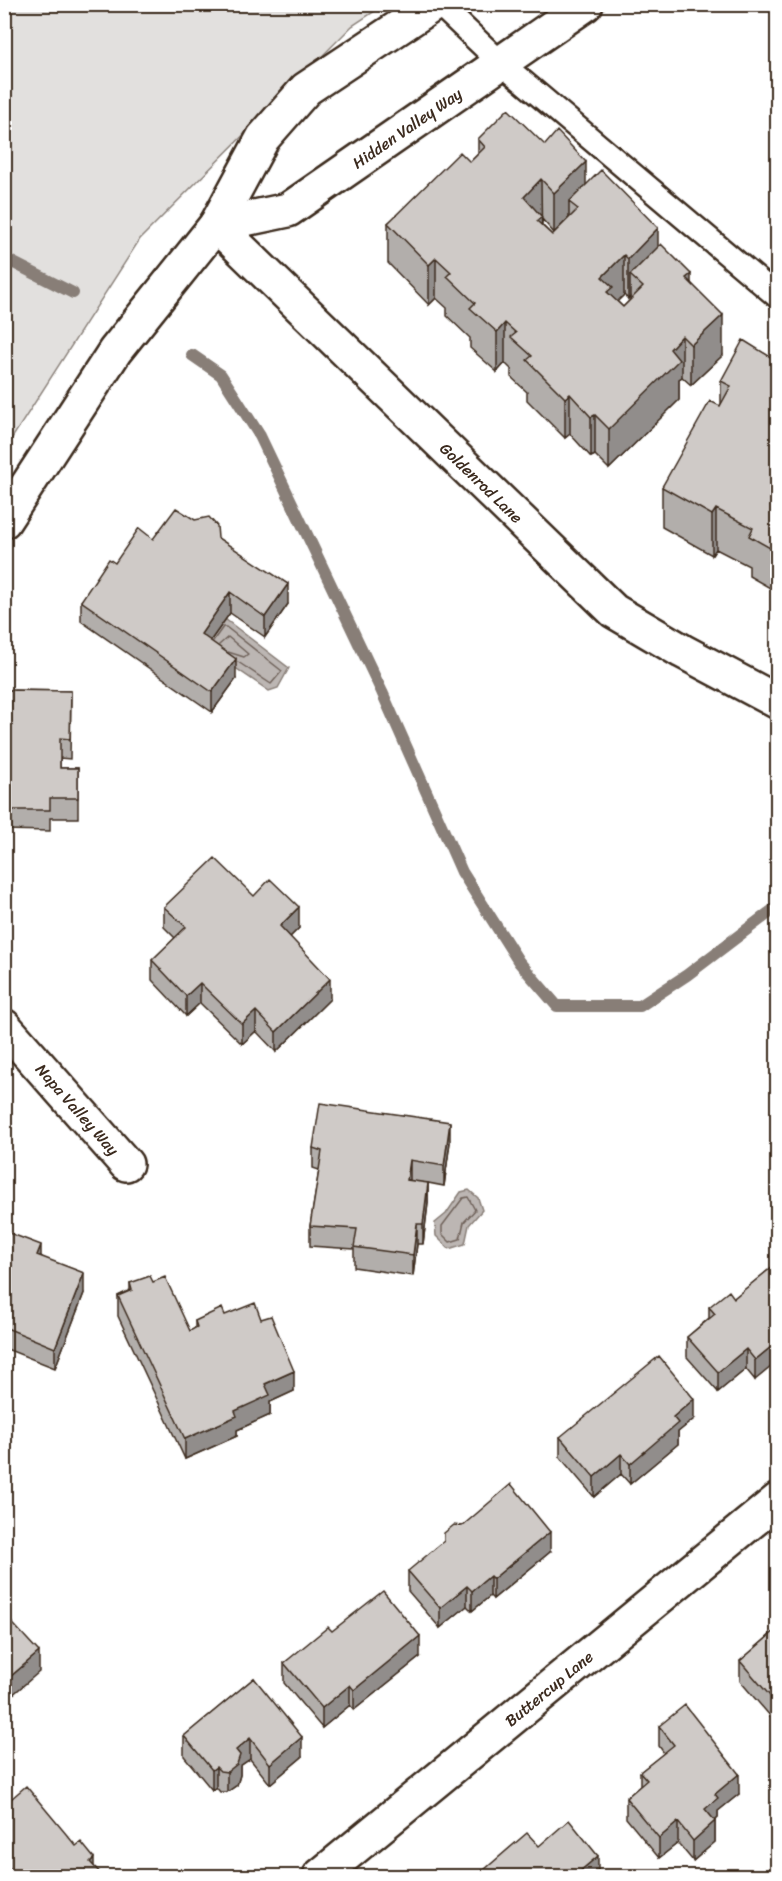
<svg xmlns="http://www.w3.org/2000/svg" width="782" height="1881" viewBox="0 0 782 1881" font-family="Sriracha,sans-serif">
<style>
.green{fill:#e2e0de;stroke:#8e857e;stroke-width:1.5}
.water{fill:#bcb6b3;stroke:#887e77;stroke-width:1.5}
.lines{fill:none;stroke-linecap:round;stroke-linejoin:round}
.shore{stroke:#6f625a;stroke-width:1.5}
.stream{stroke:#887e77;stroke-width:12}
.lane-casing{stroke:#3b2a1e;stroke-width:27}
.street-casing{stroke:#3b2a1e;stroke-width:38}
.lane{stroke:#fff;stroke-width:22}
.street{stroke:#fff;stroke-width:33}
.wall{fill:#b2aeab;stroke:#3b2a1e;stroke-width:1.5;fill-rule:evenodd}
.shaded-wall{fill:#918d8b;stroke:#3b2a1e;stroke-width:1.5}
.building{fill:#cfcac7;stroke:#3b2a1e;stroke-width:1.5}
.labels{text-anchor:middle;stroke-width:4.5;stroke-linejoin:round;paint-order:stroke}
.street-label{font-size:16px;fill:#3b2a1e;stroke:#fff}
</style>
<rect width="100%" height="100%" fill="#fff"/>
<filter id="ink" filterUnits="userSpaceOnUse"><feTurbulence type="fractalNoise" baseFrequency=".0167" numOctaves="2"/><feDisplacementMap in="SourceGraphic" scale="12" xChannelSelector="R" yChannelSelector="G"/><feConvolveMatrix kernelMatrix="1 2 1 2 8 2 1 2 1" color-interpolation-filters="sRGB"/></filter>
<g filter="url(#ink)">
<path class="green" d="M 5,5 L 384,5 L 352,26 L 140,239 L 5,449 Z"/>
<path class="water" d="M 225,619 L 289,668 L 278,688 L 269,691 L 231,665 L 197,653 Z
M 469,1190 L 478,1198 L 482,1210 L 469,1225 L 465,1244 L 449,1249 L 436,1236 L 435,1223 L 446,1214 L 461,1192 Z"/>
<g class="lines">
<path class="shore" d="M 213,641 L 223,627 L 226,627 L 282,671 L 271,684 L 238,662
M 219,645 L 228,637 L 248,654 L 244,657 L 228,652
M 468,1197 L 475,1210 L 464,1222 L 460,1239 L 450,1242 L 442,1234 L 442,1226 L 463,1198 Z"/>
<path class="stream" d="M 4,258 L 73,293
M 192,355 L 221,375 L 260,436 L 382,692 L 462,872 L 519,962 L 557,1006 L 640,1006 L 687,975 L 778,906"/>
<g class="lane-casing">
<path id="lane" d="M 439,4 L 502,64 L 778,297"/>
</g>
<g class="street-casing">
<g id="street">
<path id="s1" d="M 216,225 L 614,611 L 682,651 L 778,702"/>
<path id="s2" d="M 216,225 L 288,210 L 586,4"/>
<path d="M 4,521 L 115,351 L 216,225 L 263,138 L 306,89 L 434,4"/>
<path id="s3" d="M 4,1026 L 126,1164"/>
<path id="s4" d="M 320,1876 L 778,1500"/>
</g>
</g>
<use href="#lane" class="lane"/>
<use href="#street" class="street"/>
</g>
<path class="wall" d="M 478,139 L 586,185 L 658,246 L 691,283 L 723,355 L 691,385 L 682,377 L 679,379 L 679,400 L 609,469 L 595,455 L 591,457 L 570,434 L 565,438 L 527,400 L 527,392 L 511,377 L 511,369 L 505,363 L 497,372 L 470,348 L 470,338 L 447,316 L 447,308 L 436,298 L 429,305 L 388,263 L 388,223 L 470,162 L 478,154 ZM 542,219 L 554,233 L 552,235 L 542,225 ZM 624,295 L 628,299 L 630,297 L 630,300 L 623,307 L 617,301 Z
M 777,361 L 777,592 L 749,576 L 749,566 L 716,549 L 712,555 L 662,527 L 662,487 L 721,404 L 721,381 Z
M 218,538 L 288,604 L 265,637 L 230,613 L 210,641 L 236,679 L 212,712 L 81,621 L 81,601 L 115,563 L 153,539 Z
M 4,690 L 71,691 L 70,759 L 60,758 L 60,768 L 78,768 L 78,818 L 50,818 L 50,831 L 4,830 Z
M 254,896 L 299,928 L 290,937 L 330,999 L 276,1052 L 256,1031 L 242,1044 L 200,1003 L 186,1016 L 152,980 L 152,960 L 175,938 L 164,927 L 164,907 Z
M 450,1142 L 444,1186 L 428,1183 L 428,1203 L 423,1244 L 417,1244 L 413,1276 L 354,1267 L 354,1249 L 310,1246 L 310,1226 L 319,1170 L 313,1168 L 313,1148 Z
M 4,1231 L 41,1256 L 84,1293 L 55,1368 L 4,1348 Z
M 777,1263 L 755,1380 L 746,1369 L 718,1392 L 687,1357 L 687,1337 L 709,1318 L 709,1307 L 734,1298 Z
M 153,1282 L 190,1331 L 195,1329 L 195,1321 L 225,1315 L 261,1319 L 294,1391 L 270,1402 L 270,1415 L 237,1430 L 237,1436 L 185,1459 L 118,1316 L 118,1296 L 130,1290 L 130,1283 Z
M 694,1419 L 678,1432 L 678,1444 L 630,1484 L 621,1474 L 594,1497 L 560,1457 L 560,1437 Z
M 550,1552 L 493,1599 L 490,1596 L 472,1611 L 467,1606 L 440,1628 L 408,1591 L 408,1571 Z
M 777,1629 L 777,1724 L 740,1681 L 740,1661 Z
M 332,1631 L 420,1657 L 354,1710 L 350,1705 L 322,1728 L 284,1683 L 284,1663 Z
M 254,1678 L 302,1757 L 270,1784 L 250,1759 L 240,1766 L 240,1775 L 237,1785 L 227,1792 L 220,1792 L 216,1787 L 212,1790 L 184,1756 L 184,1736 Z
M 659,1726 L 739,1794 L 718,1811 L 718,1818 L 715,1821 L 715,1842 L 693,1861 L 678,1843 L 659,1858 L 626,1818 L 626,1798 L 640,1786 L 640,1772 L 664,1753 L 659,1746 Z
M 4,1805 L 94,1867 L 103,1876 L 4,1876 Z"/>
<path class="shaded-wall" d="M 586,162 L 586,202 L 569,202 L 569,218 L 554,233 L 554,193 Z
M 541,179 L 542,257 L 524,197 Z
M 658,228 L 658,268 L 630,275 L 630,297 L 628,299 L 628,259 Z
M 624,255 L 624,295 L 613,306 L 602,277 Z
M 436,258 L 436,298 L 429,305 L 429,265 Z
M 691,274 L 691,314 L 686,278 Z
M 723,315 L 723,355 L 691,385 L 691,345 Z
M 505,323 L 505,363 L 497,372 L 497,332 Z
M 682,336 L 682,377 L 679,379 L 679,400 L 609,469 L 609,429 L 670,349 Z
M 570,394 L 570,434 L 565,438 L 565,398 Z
M 595,415 L 595,455 L 591,457 L 591,417 Z
M 716,509 L 716,549 L 712,555 L 712,515 Z
M 288,584 L 288,604 L 265,637 L 265,617 Z
M 230,592 L 230,613 L 201,654 L 201,634 Z
M 236,659 L 236,679 L 212,712 L 212,692 Z
M 299,907 L 299,928 L 280,947 L 280,926 Z
M 330,979 L 330,999 L 276,1052 L 276,1032 Z
M 200,983 L 200,1003 L 186,1016 L 186,996 Z
M 256,1011 L 256,1031 L 242,1044 L 242,1024 Z
M 450,1122 L 450,1142 L 444,1186 L 444,1166 Z
M 410,1160 L 410,1180 L 407,1180 Z
M 428,1183 L 428,1203 L 423,1244 L 423,1224 Z
M 417,1224 L 417,1244 L 413,1276 L 413,1255 Z
M 41,1245 L 41,1265 L 37,1255 Z
M 84,1273 L 84,1293 L 55,1368 L 55,1348 Z
M 777,1342 L 777,1362 L 755,1380 L 755,1360 Z
M 746,1349 L 746,1369 L 718,1392 L 718,1372 Z
M 294,1371 L 294,1391 L 270,1402 L 270,1415 L 237,1430 L 237,1436 L 185,1459 L 185,1439 L 235,1411 L 265,1384 Z
M 694,1399 L 694,1419 L 678,1432 L 678,1444 L 630,1484 L 630,1464 L 673,1417 Z
M 621,1454 L 621,1474 L 594,1497 L 594,1477 Z
M 550,1532 L 550,1552 L 493,1599 L 493,1579 Z
M 490,1576 L 490,1596 L 472,1611 L 472,1591 Z
M 467,1586 L 467,1606 L 440,1628 L 440,1608 Z
M 420,1636 L 420,1657 L 354,1710 L 354,1690 Z
M 39,1652 L 39,1672 L 4,1702 L 4,1682 Z
M 350,1685 L 350,1705 L 322,1728 L 322,1708 Z
M 302,1737 L 302,1757 L 270,1784 L 270,1764 Z
M 250,1738 L 250,1759 L 240,1766 L 240,1775 L 237,1785 L 227,1792 L 227,1772 L 236,1750 Z
M 216,1767 L 216,1787 L 212,1790 L 212,1770 Z
M 739,1774 L 739,1794 L 718,1811 L 718,1818 L 705,1829 L 705,1809 L 715,1794 Z
M 715,1821 L 715,1842 L 693,1861 L 693,1841 Z
M 678,1822 L 678,1843 L 659,1858 L 659,1838 Z
M 598,1856 L 598,1876 L 574,1876 Z
M 94,1858 L 94,1876 L 90,1862 Z"/>
<path class="building" d="M 508,109 L 545,145 L 557,131 L 586,162 L 554,193 L 541,179 L 524,197 L 542,217 L 537,221 L 552,235 L 578,209 L 569,202 L 601,170 L 658,228 L 628,259 L 624,255 L 602,277 L 613,287 L 607,292 L 623,307 L 643,287 L 630,275 L 661,244 L 691,274 L 686,278 L 723,315 L 691,345 L 682,336 L 670,349 L 679,360 L 609,429 L 595,415 L 591,417 L 570,394 L 565,398 L 527,360 L 532,356 L 511,337 L 516,333 L 505,323 L 497,332 L 470,308 L 475,303 L 447,276 L 451,272 L 436,258 L 429,265 L 388,223 L 460,152 L 470,162 L 485,147 L 478,139 Z
M 743,340 L 777,361 L 777,552 L 749,536 L 753,528 L 716,509 L 712,515 L 662,487 L 710,401 L 720,406 L 731,386 L 721,381 Z
M 176,508 L 195,520 L 209,517 L 217,526 L 218,538 L 288,584 L 265,617 L 230,592 L 201,634 L 236,659 L 212,692 L 81,601 L 109,559 L 115,563 L 139,528 L 153,539 Z
M 4,690 L 71,691 L 70,739 L 60,738 L 60,768 L 78,768 L 78,798 L 50,798 L 50,810 L 4,810 Z
M 215,858 L 254,896 L 270,879 L 299,907 L 280,926 L 330,979 L 276,1032 L 256,1011 L 242,1024 L 200,983 L 186,996 L 152,960 L 186,927 L 164,907 Z
M 320,1103 L 450,1122 L 444,1166 L 410,1160 L 407,1180 L 428,1183 L 423,1224 L 417,1224 L 413,1255 L 354,1247 L 357,1229 L 310,1226 L 322,1151 L 313,1148 Z
M 4,1231 L 41,1245 L 37,1255 L 84,1273 L 55,1348 L 4,1327 Z
M 777,1263 L 777,1342 L 755,1360 L 746,1349 L 718,1372 L 687,1337 L 715,1314 L 709,1307 L 729,1291 L 734,1298 Z
M 150,1276 L 153,1282 L 165,1277 L 190,1331 L 197,1327 L 195,1321 L 222,1308 L 225,1315 L 255,1303 L 261,1319 L 271,1316 L 294,1371 L 265,1384 L 270,1395 L 235,1411 L 237,1416 L 185,1439 L 118,1296 L 132,1290 L 130,1283 Z
M 659,1356 L 694,1399 L 673,1417 L 678,1423 L 630,1464 L 621,1454 L 594,1477 L 560,1437 Z
M 511,1484 L 550,1532 L 493,1579 L 490,1576 L 472,1591 L 467,1586 L 440,1608 L 408,1571 L 444,1541 L 444,1533 L 454,1525 L 462,1526 Z
M 383,1591 L 420,1636 L 354,1690 L 350,1685 L 322,1708 L 284,1663 L 328,1627 L 332,1631 Z
M 4,1614 L 39,1652 L 4,1682 Z
M 777,1629 L 777,1704 L 740,1661 Z
M 254,1678 L 302,1737 L 270,1764 L 250,1738 L 236,1750 L 240,1755 L 237,1764 L 227,1772 L 220,1771 L 216,1767 L 212,1770 L 184,1736 Z
M 685,1705 L 739,1774 L 715,1794 L 718,1798 L 705,1809 L 715,1821 L 693,1841 L 678,1822 L 659,1838 L 626,1798 L 647,1780 L 640,1772 L 674,1745 L 659,1726 Z
M 26,1786 L 76,1846 L 81,1842 L 94,1858 L 90,1862 L 103,1876 L 17,1876 L 4,1862 L 4,1805 Z
M 569,1820 L 598,1856 L 574,1876 L 477,1876 L 527,1833 L 539,1846 Z"/>
</g>
<g class="labels">
<g class="street-label">
<text dy="6" stroke="none"><textPath href="#s2" startOffset="218">Hidden Valley Way</textPath></text>
<text dy="6" stroke="none"><textPath href="#s1" startOffset="370">Goldenrod Lane</textPath></text>
<text dy="6" stroke="none"><textPath href="#s3" startOffset="111">Napa Valley Way</textPath></text>
<text dy="6" stroke="none"><textPath href="#s4" startOffset="296">Buttercup Lane</textPath></text>
</g>
</g>
<rect width="782" height="1881" fill="none" stroke="#fff" stroke-width="24"/>
<rect x="12" y="12" width="758" height="1857" fill="none" stroke="#3b2a1e" stroke-width="2" filter="url(#ink)"/>
</svg>
